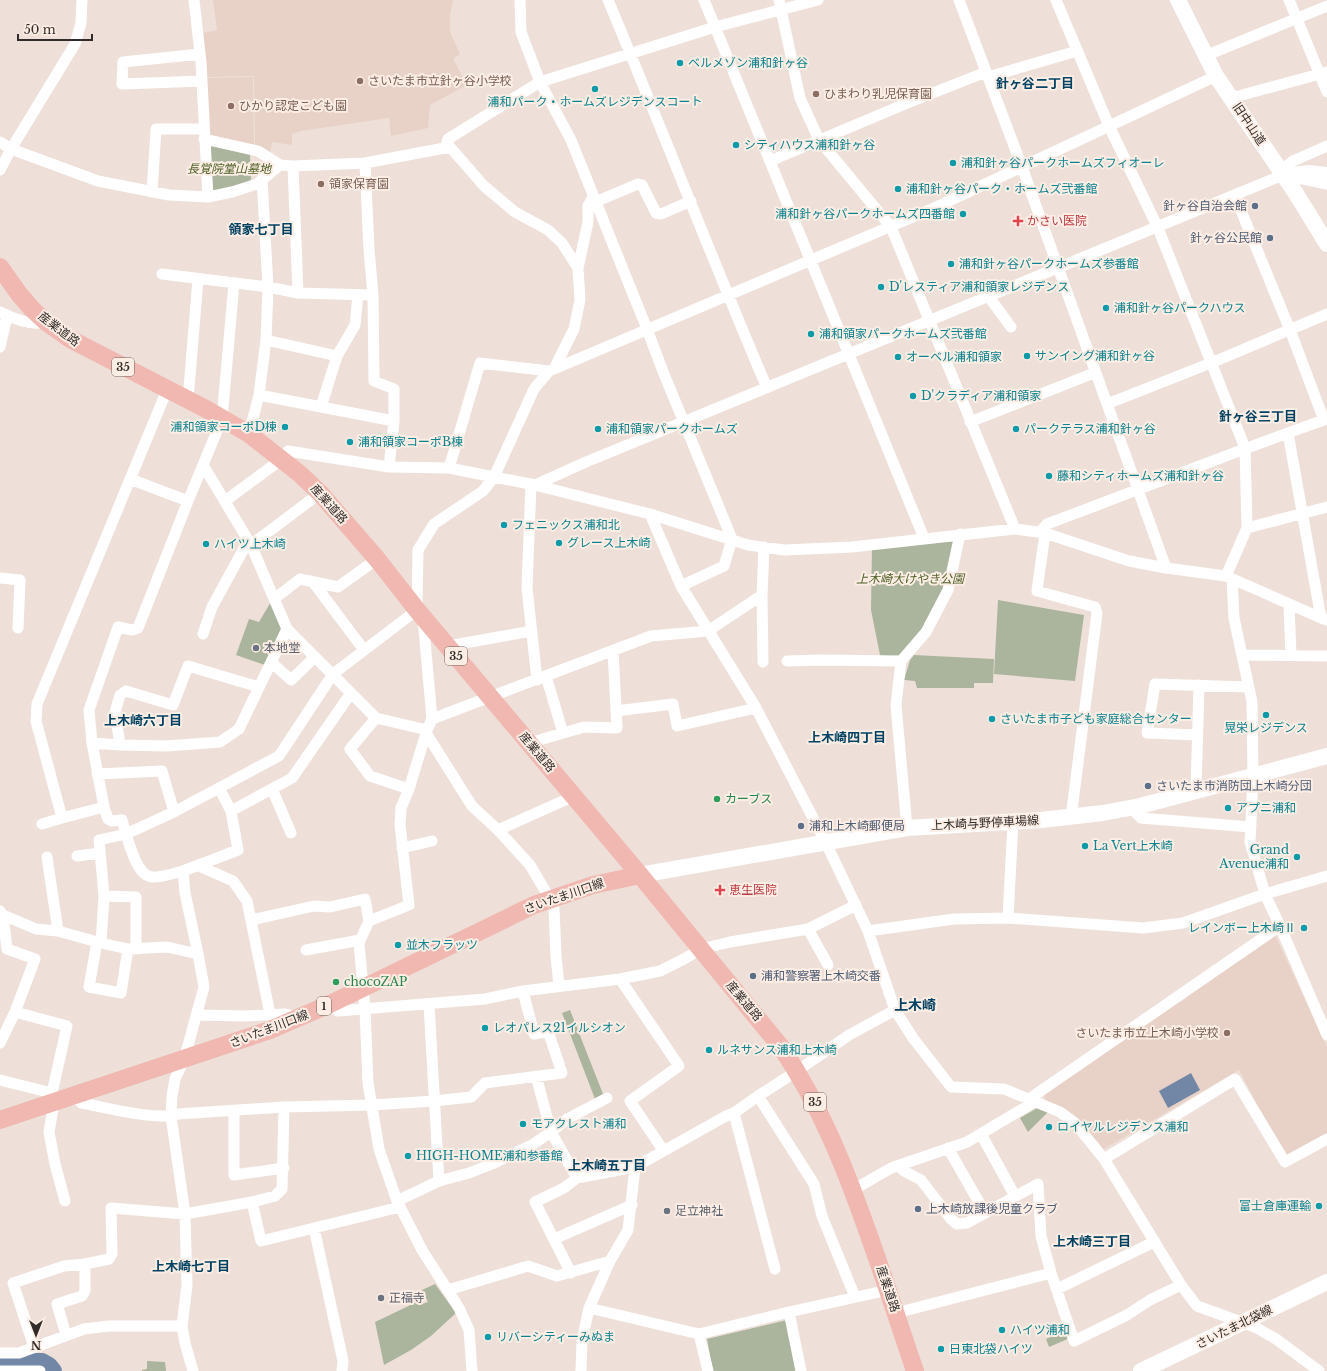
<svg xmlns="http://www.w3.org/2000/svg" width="1327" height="1371" viewBox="0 0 1327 1371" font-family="'Libre Baskerville','Noto Sans JP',serif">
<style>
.built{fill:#e8d2c7}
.green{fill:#abb49c}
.water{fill:#7286a6}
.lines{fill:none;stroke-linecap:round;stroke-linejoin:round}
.river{stroke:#7286a6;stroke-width:18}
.minor{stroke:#fff;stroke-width:11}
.tertiary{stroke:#fff;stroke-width:14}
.secondary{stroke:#fff;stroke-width:16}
.primary{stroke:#f0b8b0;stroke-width:18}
.culture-dot{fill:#0f9aa8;stroke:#fcede5;stroke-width:1.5}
.education-dot{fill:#8d6e63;stroke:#fcede5;stroke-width:1.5}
.service-dot{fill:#5c6f8a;stroke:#fcede5;stroke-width:1.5}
.health-dot{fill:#e0444e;stroke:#fcede5;stroke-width:1.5}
.worship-dot{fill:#6b7280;stroke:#fcede5;stroke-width:1.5}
.leisure-dot{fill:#2e9e5b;stroke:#fcede5;stroke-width:1.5}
.labels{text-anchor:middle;stroke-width:4;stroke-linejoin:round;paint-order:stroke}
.shield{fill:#fcede5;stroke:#6e6661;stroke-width:1}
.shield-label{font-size:11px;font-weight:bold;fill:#312c29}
.culture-label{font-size:12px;fill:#0d838f;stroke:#fcede5;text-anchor:start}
.education-label{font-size:12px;fill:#785e54;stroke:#fcede5;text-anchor:start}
.street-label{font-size:12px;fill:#312c29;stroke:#fcede5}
.park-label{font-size:12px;font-style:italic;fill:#4d6026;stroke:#fcede5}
.service-label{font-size:12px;fill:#4e5e75;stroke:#fcede5;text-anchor:start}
.health-label{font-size:12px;fill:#be3a42;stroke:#fcede5;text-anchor:start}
.worship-label{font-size:12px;fill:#5b616d;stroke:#fcede5;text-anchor:start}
.leisure-label{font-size:12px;fill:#27864d;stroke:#fcede5;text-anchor:start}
.neighbourhood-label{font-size:13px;font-weight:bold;fill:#014262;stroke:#fcede5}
.quarter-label{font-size:14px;font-weight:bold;fill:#014262;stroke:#fcede5}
</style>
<rect width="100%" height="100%" fill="#eee0d8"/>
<path class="built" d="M 213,0 L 453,0 L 450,15 L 450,32 L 460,54 L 453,59 L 467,85 L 430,105 L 428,128 L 391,136 L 389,118 L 301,131 L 292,134 L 292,145 L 272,142 L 270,155 L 255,147 L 254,76 L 206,77 L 203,33 L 217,30 Z
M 253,77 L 254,147 L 210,135 L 206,78 Z
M 1275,935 L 1327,1047 L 1327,1133 L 1284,1156 L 1239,1070 L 1102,1150 L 1048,1103 L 1043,1094 Z"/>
<path class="green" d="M 211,144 L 250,154 L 251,182 L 213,193 L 210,190 Z
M 960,534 L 948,590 L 901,661 L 881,660 L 871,610 L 872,545 Z
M 272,600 L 282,627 L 265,665 L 236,655 L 249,619 L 259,622 Z
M 998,600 L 1084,615 L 1075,681 L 994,674 Z
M 914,655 L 994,659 L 993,683 L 974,683 L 974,688 L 917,688 L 915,681 L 904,680 L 910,660 Z
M 570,1010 L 603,1094 L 595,1099 L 562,1013 Z
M 1039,1107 L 1048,1112 L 1028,1132 L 1020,1118 Z
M 435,1284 L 456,1313 L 431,1336 L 411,1350 L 384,1365 L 375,1322 L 419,1301 L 422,1304 L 428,1302 L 422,1290 Z
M 787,1320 L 797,1371 L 713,1371 L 707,1339 Z
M 1067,1330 L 1070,1338 L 1049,1347 L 1046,1339 Z
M 147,1361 L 165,1362 L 166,1371 L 142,1371 L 142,1370 L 147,1369 Z"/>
<path class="water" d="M 1191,1073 L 1200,1090 L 1168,1108 L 1159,1091 Z"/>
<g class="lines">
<path class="river" d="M 0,1362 L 42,1362 L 49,1366 L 53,1371"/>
<path class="minor" d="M 194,0 L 201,62 L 208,197
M 520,0 L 521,32 L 540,82 L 571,140 L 647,329 L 664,374 L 732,539 L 724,566 L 681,586
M 608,0 C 662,129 712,259 767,388
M 704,0 L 924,538
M 779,0 L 800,98 L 819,140 L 891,227 L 1015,529
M 959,0 L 1022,167 L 1166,568
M 1056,0 L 1109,126 L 1158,228 L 1245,448 L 1247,528 L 1226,576
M 1289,0 L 1327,92
M 200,54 L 123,62 L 122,84 L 202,81
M 1205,56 L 1327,6
M 988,77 L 1077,51
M 1231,98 L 1327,72
M 204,139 L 258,151 L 280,165 L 293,166 L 365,163 L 450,147
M 0,142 L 11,149 L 98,181 L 169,195 L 208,197 L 232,192 L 257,184 L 280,165
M 770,161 L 905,104 L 986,72
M 365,163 L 369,250 L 373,295 L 374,381 L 394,389 L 394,421 L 389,467
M 293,166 L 298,293
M 0,170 L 11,149 L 75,44 L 81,23 L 82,0
M 1283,175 L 1288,165 L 1293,161 L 1327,146
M 152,192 L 156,129 L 204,129
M 1235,196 L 1290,330 L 1324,420
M 595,202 L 638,184 L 642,185 L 656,213 L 661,214 L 691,201
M 578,268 L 562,243 L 548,230 L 515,212 L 484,186 L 450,147 L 447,142 L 448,139 L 540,82 L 715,27 L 818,0
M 162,274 L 268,287 L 298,293 L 373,295
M 234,283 L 222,419 L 188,501 L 138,628 L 132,630 L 118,627 L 89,710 L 92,743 L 104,807 L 108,819 L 112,821 L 122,820 L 126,834 L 174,812 L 279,756 L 333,674 L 417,610 L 418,550 L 434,524 L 483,491 L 494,477 L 534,389 L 549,371 L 554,369 L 574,329 L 580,300 L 578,268 L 588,222 L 588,206 L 593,197
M 989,297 L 1011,327
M 0,312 C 14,319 32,326 46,322
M 266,340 L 337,356
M 0,347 L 7,316
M 554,369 L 934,208 L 1216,76
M 259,395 L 394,421
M 188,400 L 198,279
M 1107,404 L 1211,363 L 1327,314
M 321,407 L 337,356 L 355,325 L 358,295
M 970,422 L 1094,373
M 1288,433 L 1321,618
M 249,434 L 259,395 L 266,340 L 268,287 L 262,179
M 203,465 L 251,545 L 287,629 L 376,718 L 427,730
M 449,468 L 480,363 L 549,371
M 130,479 L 188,501
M 531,484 L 527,588 L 537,680
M 535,485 L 586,462 L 1283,175 L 1327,184
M 225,501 L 282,459 L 288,451 L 389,467 L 449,468 L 535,485 L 650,514 L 748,545 L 784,550 L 852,547 L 1015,529 L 1045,533 L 1129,561 L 1166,568 L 1226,576 L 1321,618 L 1327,620
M 650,514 L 681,586 L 756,708 L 825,841 L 868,931 L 895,1010 L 913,1038 L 951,1087 L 1004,1089 L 1060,1112 L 1075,1123 L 1104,1159 L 1181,1285 L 1197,1306 L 1255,1327 L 1276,1339 L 1319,1371
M 1247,528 L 1327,507
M 1040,532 L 1047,524 C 1141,489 1233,452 1327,419
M 1045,533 L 1037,591 L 1095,607 L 1097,613 L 1071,818
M 251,545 L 320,493
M 0,578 L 20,580 L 18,628
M 1232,579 L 1234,618 L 1252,702 L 1253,777 L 1250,842 L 1265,894 L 1280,926 L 1327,1035
M 313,582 L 364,650
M 762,595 L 763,662
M 274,599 L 300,579 L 338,587 L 377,559
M 1289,605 L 1291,655
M 423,619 L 432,719 L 427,730 L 409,789 L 401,808 L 400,825 L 409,905 L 369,921 L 359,943 L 365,1009 L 368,1083 L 379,1149 L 397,1201 L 422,1250 L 459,1308 L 469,1330 L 472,1371
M 203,634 L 212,607 L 248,541
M 448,646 L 532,631
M 1242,655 L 1327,656
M 787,661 L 820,660 L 901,661
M 271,662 L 291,680 L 315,657
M 546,676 L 563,733
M 616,711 L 673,704 L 677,726 L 756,708
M 376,718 L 350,749 L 370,776 L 409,789
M 432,719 L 651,636 L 708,631 L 762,595 L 764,547
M 426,733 L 472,806 L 498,830 L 530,865 L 550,899 L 554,908 L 556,956 L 559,986
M 1198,735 L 1147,733 L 1155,684 L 1248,687
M 92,743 L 120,745 L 167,746 L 220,742 L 239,729 L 287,629
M 529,743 L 584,727 L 617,728 L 613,650
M 120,745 L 115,712 L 120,695 L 126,691 L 173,705 L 188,666 L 259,687
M 97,774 L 162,771 L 174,812
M 272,789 L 291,833
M 1196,791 L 1199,685
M 104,807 L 62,818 L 36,721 L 37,704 L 167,390
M 1131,808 L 1141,818 L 1251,827
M 231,811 L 292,778 L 351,693
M 42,824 L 62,818
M 907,828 L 896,705 L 901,661 L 926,632 L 948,590 L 960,534
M 498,830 L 574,796
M 402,848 L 432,841
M 77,856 L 100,853
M 47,857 L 58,931
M 199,866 L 233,881 L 247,901 L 270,1014
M 183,871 L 238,850 L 231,811 L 219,788
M 104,896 L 136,897 L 136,949
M 0,911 L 3,915 L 7,949 L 35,959 L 15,1012 L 0,1043
M 3,915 L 36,929 L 58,931 L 101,943 L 128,949 L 167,947 L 198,954 L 204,987 L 184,1060 L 175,1079 L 172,1096 L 171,1116 L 185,1214 L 187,1285 L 182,1326 L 185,1343 L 193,1371
M 1008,918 L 1013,822
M 251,920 L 314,906 L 330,907 L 365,899 L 369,921
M 808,929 L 856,905
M 868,931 L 954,919 L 1008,918 L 1143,928 L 1183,923 L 1265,894 L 1327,876
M 97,942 L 89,987 L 121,993 L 128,949
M 101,943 L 104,896 L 99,840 L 126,834 C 130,846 137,876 152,877 C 159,878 176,873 183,871 L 185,893 L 198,954
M 306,950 L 360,940
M 620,979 L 679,1066 L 630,1101 L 663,1150
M 330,1004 L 338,1011 L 485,999 L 523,991 L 620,979 L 660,971 L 684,959 L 701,949 L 730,942 L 808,929 L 828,965
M 429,1004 L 439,1181
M 15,1012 L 67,1026 L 52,1093 L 54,1102 L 49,1132 L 55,1164 L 65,1201
M 197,1015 L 245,1016 L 284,1014 L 289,1015 L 293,1021
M 536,1076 L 551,1132 L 577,1178
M 0,1080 L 52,1093
M 758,1096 L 814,1184 L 822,1216 L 855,1297
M 67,1098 L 79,1100 L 81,1103 C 106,1107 154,1121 178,1114 L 284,1107 L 372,1105 L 434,1101 L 471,1097 L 485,1083 L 562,1073 L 548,1031 L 534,1034 L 523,991
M 1029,1099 L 1280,926
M 234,1111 L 234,1175 L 284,1168
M 734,1113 L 775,1269
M 981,1134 L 1015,1196
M 948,1148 L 985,1213
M 1104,1159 L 1235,1079 L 1285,1162 L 1327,1139
M 898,1166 L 904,1171 L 921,1180 L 951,1219 L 957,1224 L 967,1223 L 1038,1184 L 1041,1236 L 1051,1273
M 853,1190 L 891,1168 L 967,1142 L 1036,1101
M 397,1201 L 439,1181 L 469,1173 L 492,1164 L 532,1145 L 551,1132 L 567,1119 L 607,1098
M 252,1202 L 261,1241 L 400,1207
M 314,1228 L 343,1361 L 342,1371
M 554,1239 L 632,1205
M 571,1273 L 535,1202 L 564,1188 L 577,1178 L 635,1167 L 726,1116 L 734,1113 L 758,1096 L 797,1071 L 849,1035 L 895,1010
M 1057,1289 L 1154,1242
M 448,1290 L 528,1266 L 557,1276 L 610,1261 L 628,1230 L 635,1167
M 589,1308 L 699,1334 L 789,1312 L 888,1290
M 789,1312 L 801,1371
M 896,1313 L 1051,1273 L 1074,1341 L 1127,1315 L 1150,1300 L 1181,1285
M 699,1334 L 708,1371
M 66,1335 L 57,1304 L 82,1296 L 85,1291 L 85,1264
M 34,1347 L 13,1283 L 64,1266 L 85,1264 L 109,1259 L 112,1254 L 111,1208 L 185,1214 L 252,1202 L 275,1196 L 282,1189 L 284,1107
M 0,1353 L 19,1353 L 84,1329 L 109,1326 L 182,1326
M 0,1371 L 40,1371
M 581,1371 L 582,1341 L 589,1308 L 610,1261"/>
<path class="tertiary" d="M 1283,175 L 1309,172 L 1327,174"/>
<path class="secondary" d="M 1178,0 L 1216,76 L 1295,192 L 1327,244
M 640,875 L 907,828 L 1041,820 L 1103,813 L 1140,806 L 1327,756
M 1141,1371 L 1327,1282"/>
<path class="primary" d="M 0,267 L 19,294 L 32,309 L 46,322 L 70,339 L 206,409 L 249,434 L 300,474 L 320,493 L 377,559 L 417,610 L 640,875 L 781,1047 C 820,1105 844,1165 867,1230 C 884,1277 899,1324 915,1371
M 0,1120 L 270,1030 L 330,1004 L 534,905 L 593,885 L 640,875"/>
</g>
<g class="culture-dot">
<circle cx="680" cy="63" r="4"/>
<circle cx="595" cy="89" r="4"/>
<circle cx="736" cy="145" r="4"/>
<circle cx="953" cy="163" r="4"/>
<circle cx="898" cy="189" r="4"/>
<circle cx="963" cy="214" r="4"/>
<circle cx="951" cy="264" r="4"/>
<circle cx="881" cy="287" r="4"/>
<circle cx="1106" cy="308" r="4"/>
<circle cx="811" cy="334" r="4"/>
<circle cx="1027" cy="356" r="4"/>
<circle cx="898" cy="357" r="4"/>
<circle cx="913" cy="396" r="4"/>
<circle cx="285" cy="427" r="4"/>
<circle cx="598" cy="429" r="4"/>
<circle cx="1016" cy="429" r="4"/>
<circle cx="350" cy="442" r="4"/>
<circle cx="1049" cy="476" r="4"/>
<circle cx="504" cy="525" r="4"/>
<circle cx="559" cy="543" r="4"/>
<circle cx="206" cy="544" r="4"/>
<circle cx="1266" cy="715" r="4"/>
<circle cx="992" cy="719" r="4"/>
<circle cx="1228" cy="808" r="4"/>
<circle cx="1085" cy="846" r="4"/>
<circle cx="1297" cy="857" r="4"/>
<circle cx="1304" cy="928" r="4"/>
<circle cx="398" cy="945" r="4"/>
<circle cx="485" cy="1028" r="4"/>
<circle cx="709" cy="1050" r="4"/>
<circle cx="523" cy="1124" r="4"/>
<circle cx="1049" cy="1127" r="4"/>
<circle cx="408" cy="1156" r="4"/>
<circle cx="1319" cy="1206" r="4"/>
<circle cx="1002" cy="1330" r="4"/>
<circle cx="488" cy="1337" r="4"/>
<circle cx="941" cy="1349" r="4"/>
</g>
<g class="education-dot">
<circle cx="360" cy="81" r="4"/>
<circle cx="816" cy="94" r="4"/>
<circle cx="231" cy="106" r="4"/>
<circle cx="321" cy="184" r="4"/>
<circle cx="1227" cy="1033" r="4"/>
</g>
<g class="service-dot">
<circle cx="1255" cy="206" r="4"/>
<circle cx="1270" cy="238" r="4"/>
<circle cx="1148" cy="786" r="4"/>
<circle cx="801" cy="826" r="4"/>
<circle cx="753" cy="976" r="4"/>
<circle cx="918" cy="1209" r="4"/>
</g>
<g class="health-dot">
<path d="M1016 215h4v4h4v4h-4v4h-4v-4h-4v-4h4z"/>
<path d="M718 884h4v4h4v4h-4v4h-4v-4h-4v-4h4z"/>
</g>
<g class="worship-dot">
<circle cx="256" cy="648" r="4"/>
<circle cx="667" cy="1211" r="4"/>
<circle cx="381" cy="1298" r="4"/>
</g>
<g class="leisure-dot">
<circle cx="717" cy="799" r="4"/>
<circle cx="336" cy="982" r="4"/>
</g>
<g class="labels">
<g class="shield">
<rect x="112" y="358" width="22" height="18" rx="3"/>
<rect x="445" y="647" width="22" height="18" rx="3"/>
<rect x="317" y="997" width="14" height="18" rx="3"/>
<rect x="804" y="1093" width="22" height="18" rx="3"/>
</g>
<g class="shield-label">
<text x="123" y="371">35</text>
<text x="456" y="660">35</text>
<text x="324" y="1010">1</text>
<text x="815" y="1106">35</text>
</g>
<g class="culture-label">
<text x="688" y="67">ベルメゾン浦和針ヶ谷</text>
<text x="595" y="106" text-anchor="middle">浦和パーク・ホームズレジデンスコート</text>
<text x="744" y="149">シティハウス浦和針ヶ谷</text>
<text x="961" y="167">浦和針ヶ谷パークホームズフィオーレ</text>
<text x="906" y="193">浦和針ヶ谷パーク・ホームズ弐番館</text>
<text x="955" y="218" text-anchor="end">浦和針ヶ谷パークホームズ四番館</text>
<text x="959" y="268">浦和針ヶ谷パークホームズ参番館</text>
<text x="889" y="291">D'レスティア浦和領家レジデンス</text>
<text x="1114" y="312">浦和針ヶ谷パークハウス</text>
<text x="819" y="338">浦和領家パークホームズ弐番館</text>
<text x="1035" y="360">サンイング浦和針ヶ谷</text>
<text x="906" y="361">オーベル浦和領家</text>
<text x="921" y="400">D'クラディア浦和領家</text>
<text x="277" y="431" text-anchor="end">浦和領家コーポD棟</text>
<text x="606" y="433">浦和領家パークホームズ</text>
<text x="1024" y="433">パークテラス浦和針ヶ谷</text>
<text x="358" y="446">浦和領家コーポB棟</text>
<text x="1057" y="480">藤和シティホームズ浦和針ヶ谷</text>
<text x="512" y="529">フェニックス浦和北</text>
<text x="567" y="547">グレース上木崎</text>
<text x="214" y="548">ハイツ上木崎</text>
<text x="1000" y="723">さいたま市子ども家庭総合センター</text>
<text x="1266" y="732" text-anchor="middle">晃栄レジデンス</text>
<text x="1236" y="812">アプニ浦和</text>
<text x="1093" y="850">La Vert上木崎</text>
<text x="1289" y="854" text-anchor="end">Grand<tspan x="1289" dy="14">Avenue浦和</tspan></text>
<text x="1296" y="932" text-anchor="end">レインボー上木崎Ⅱ</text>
<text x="406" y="949">並木フラッツ</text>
<text x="493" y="1032">レオパレス21イルシオン</text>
<text x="717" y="1054">ルネサンス浦和上木崎</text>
<text x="531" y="1128">モアクレスト浦和</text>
<text x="1057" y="1131">ロイヤルレジデンス浦和</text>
<text x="416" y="1160">HIGH-HOME浦和参番館</text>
<text x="1311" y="1210" text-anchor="end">富士倉庫運輸</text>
<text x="1010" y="1334">ハイツ浦和</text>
<text x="496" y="1341">リバーシティーみぬま</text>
<text x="949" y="1353">日東北袋ハイツ</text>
</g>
<g class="education-label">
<text x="368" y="85">さいたま市立針ヶ谷小学校</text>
<text x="824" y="98">ひまわり乳児保育園</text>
<text x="239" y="110">ひかり認定こども園</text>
<text x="329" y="188">領家保育園</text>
<text x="1219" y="1037" text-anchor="end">さいたま市立上木崎小学校</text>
</g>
<g class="street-label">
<text transform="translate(1249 124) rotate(56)" y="4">旧中山道</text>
<text transform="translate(59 329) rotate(37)" y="4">産業道路</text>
<text transform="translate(329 504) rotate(48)" y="4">産業道路</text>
<text transform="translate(537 752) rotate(50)" y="4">産業道路</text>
<text transform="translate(985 823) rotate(-3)" y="4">上木崎与野停車場線</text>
<text transform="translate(564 896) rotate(-19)" y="4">さいたま川口線</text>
<text transform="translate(744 1001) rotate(50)" y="4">産業道路</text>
<text transform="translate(269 1029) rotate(-21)" y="4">さいたま川口線</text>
<text transform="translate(888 1289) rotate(71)" y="4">産業道路</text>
<text transform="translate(1234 1327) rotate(-26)" y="4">さいたま北袋線</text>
</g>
<g class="park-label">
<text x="229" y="173">長覚院堂山墓地</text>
<text x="910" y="583">上木崎大けやき公園</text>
</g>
<g class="service-label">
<text x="1247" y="210" text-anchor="end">針ヶ谷自治会館</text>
<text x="1262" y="242" text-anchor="end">針ヶ谷公民館</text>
<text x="1156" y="790">さいたま市消防団上木崎分団</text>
<text x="809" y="830">浦和上木崎郵便局</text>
<text x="761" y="980">浦和警察署上木崎交番</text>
<text x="926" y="1213">上木崎放課後児童クラブ</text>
</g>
<g class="health-label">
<text x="1027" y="225">かさい医院</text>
<text x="729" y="894">恵生医院</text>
</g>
<g class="worship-label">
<text x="264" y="652">本地堂</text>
<text x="675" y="1215">足立神社</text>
<text x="389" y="1302">正福寺</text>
</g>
<g class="leisure-label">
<text x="725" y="803">カーブス</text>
<text x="344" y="986">chocoZAP</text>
</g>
<g class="neighbourhood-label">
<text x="1035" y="88">針ヶ谷二丁目</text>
<text x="261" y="234">領家七丁目</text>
<text x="1258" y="421">針ヶ谷三丁目</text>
<text x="143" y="725">上木崎六丁目</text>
<text x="847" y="742">上木崎四丁目</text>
<text x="607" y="1170">上木崎五丁目</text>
<text x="1092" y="1246">上木崎三丁目</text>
<text x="191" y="1271">上木崎七丁目</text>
</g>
<g class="quarter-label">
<text x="915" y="1010">上木崎</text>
</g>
</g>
<g transform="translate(36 1335) rotate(180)" stroke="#fcede5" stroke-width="3" paint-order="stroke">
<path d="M0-3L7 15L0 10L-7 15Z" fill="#312c29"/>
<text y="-6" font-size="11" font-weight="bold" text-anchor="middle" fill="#312c29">N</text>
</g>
<path d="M18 34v6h74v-6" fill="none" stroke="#312c29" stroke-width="2"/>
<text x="24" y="34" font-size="12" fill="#312c29" stroke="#fcede5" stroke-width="3" paint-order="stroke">50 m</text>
</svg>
